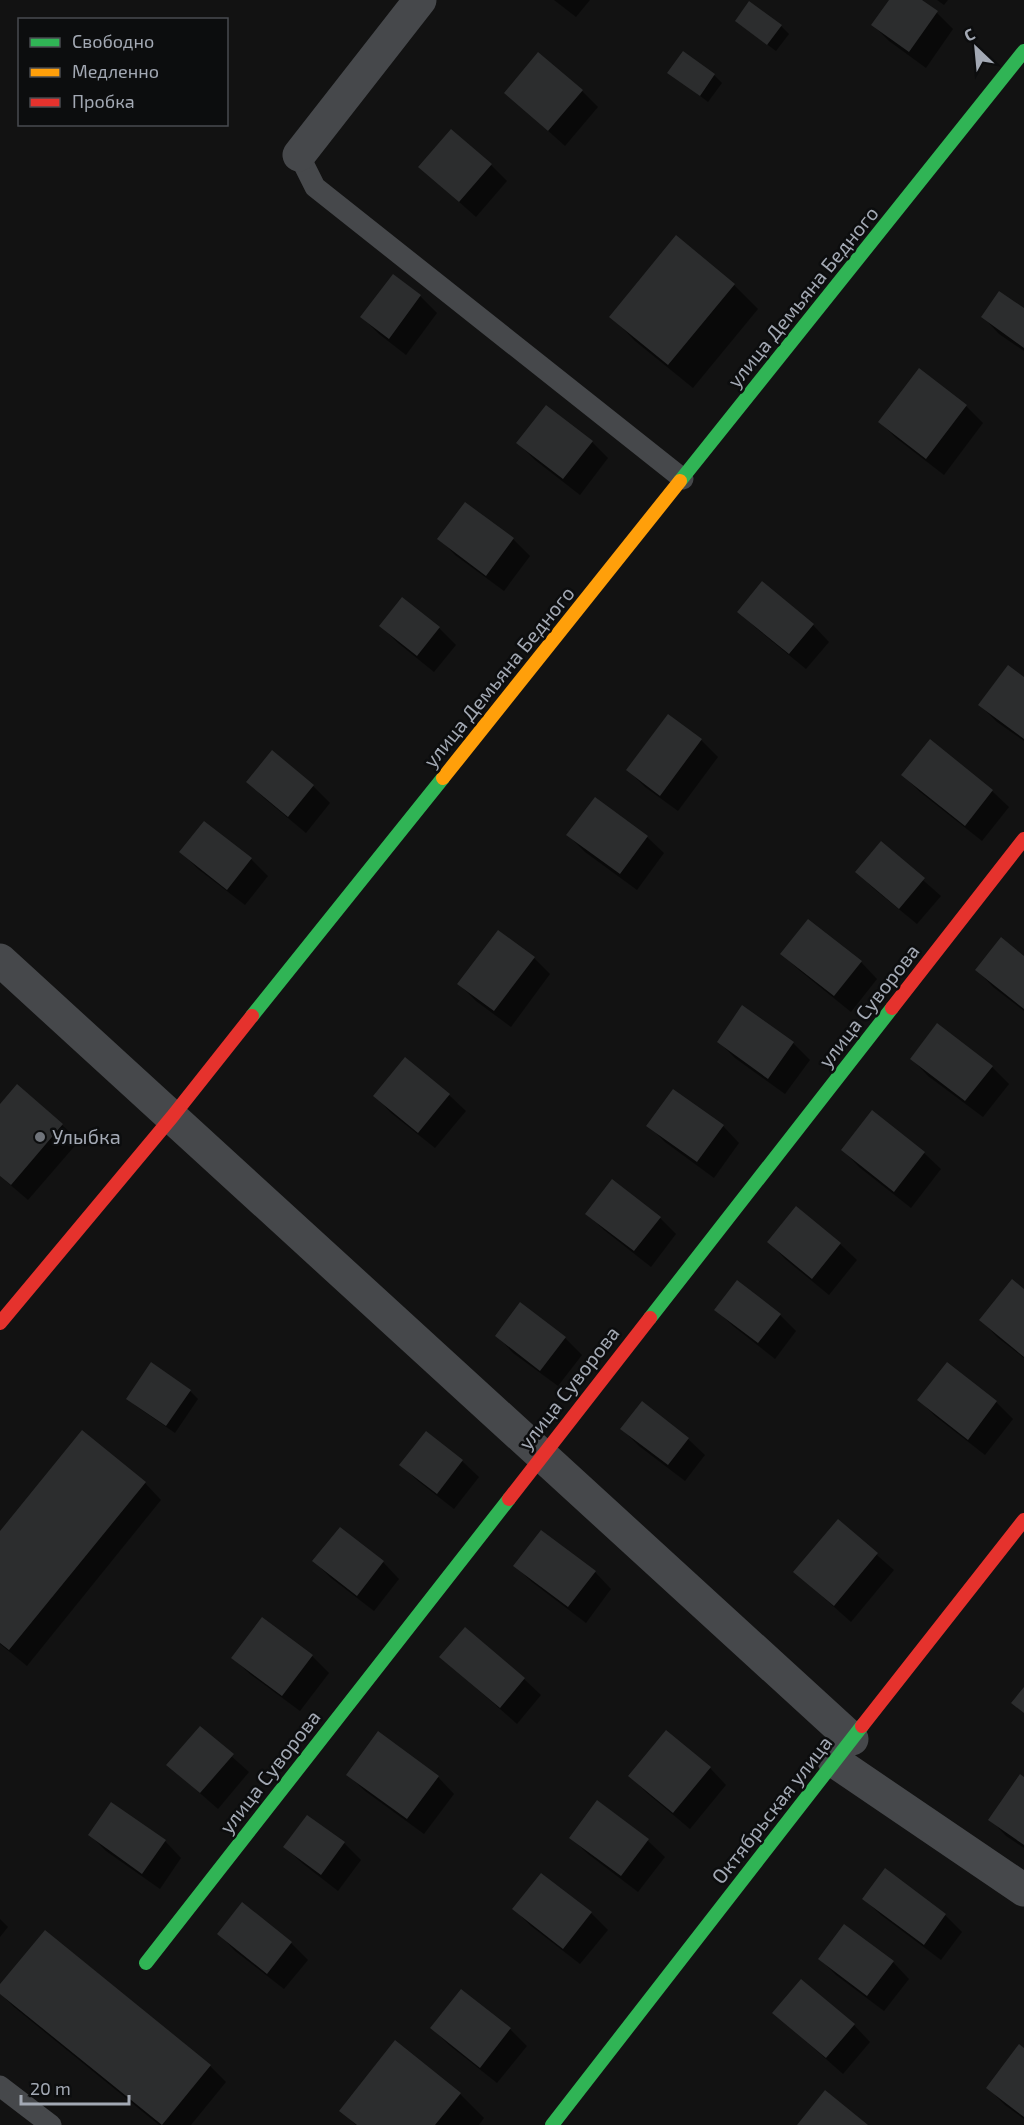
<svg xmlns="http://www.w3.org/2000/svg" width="1024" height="2125" viewBox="0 0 1024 2125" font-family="'Exo 2',sans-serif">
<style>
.shadow{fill:#0007}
.building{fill:#2c2d2e}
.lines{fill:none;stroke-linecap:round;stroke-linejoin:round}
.lane{stroke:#46484b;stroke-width:21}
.street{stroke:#46484b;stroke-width:33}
.fast{stroke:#30b455;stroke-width:14}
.slow{stroke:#ff9f0a;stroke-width:14}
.jam{stroke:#e5322d;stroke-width:14}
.poi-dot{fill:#70747b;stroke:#0c0d0e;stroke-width:2}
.labels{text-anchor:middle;stroke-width:5;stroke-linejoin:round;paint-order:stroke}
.street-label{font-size:20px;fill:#a3a9b4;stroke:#0c0d0e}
.poi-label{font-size:20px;fill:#a3a9b4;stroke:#0c0d0e;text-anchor:start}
</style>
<rect width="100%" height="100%" fill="#121212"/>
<path class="shadow" d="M 554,0 L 590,0 L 576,17 Z
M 890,0 L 919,0 L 937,13 L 953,29 L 926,68 L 889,41 L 873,25 Z
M 937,0 L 948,0 L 944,5 Z
M 736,21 L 781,26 L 789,34 L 776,51 Z
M 669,72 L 714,75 L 722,83 L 708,102 Z
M 582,91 L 598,107 L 565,146 L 506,93 Z
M 491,165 L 507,181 L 476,217 L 420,167 Z
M 393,276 L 420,296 L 437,313 L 406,355 L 379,334 L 362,317 Z
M 734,285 L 758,309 L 693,388 L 635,341 L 611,316 Z
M 1024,310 L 1024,351 L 999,334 L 983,317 Z
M 919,370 L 966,406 L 983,423 L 944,475 L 896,438 L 880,422 Z
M 592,442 L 608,458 L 580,495 L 535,460 L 518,443 Z
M 465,504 L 513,539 L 530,556 L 504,591 L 455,555 L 439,538 Z
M 402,599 L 439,628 L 456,645 L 434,672 L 398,643 L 381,626 Z
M 739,611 L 813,625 L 829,642 L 806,669 L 756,628 Z
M 1024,679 L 1024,741 L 997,722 L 980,705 Z
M 669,716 L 701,740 L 718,757 L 678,811 L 645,787 L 628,770 Z
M 272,752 L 313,786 L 330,803 L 306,833 L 264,798 L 248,782 Z
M 903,775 L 992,791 L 1009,807 L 982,841 L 920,792 Z
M 595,799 L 647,837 L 664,853 L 637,890 L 585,852 L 568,835 Z
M 205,823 L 251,859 L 268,876 L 245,905 L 198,869 L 181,852 Z
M 881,843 L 941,896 L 917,924 L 873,888 L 857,872 Z
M 782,954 L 861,962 L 877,979 L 851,1012 L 799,970 Z
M 534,958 L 550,974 L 511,1027 L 476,1001 L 459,984 Z
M 1024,958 L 1024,1011 L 993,987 L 977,970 Z
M 743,1007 L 793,1043 L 810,1060 L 785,1094 L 735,1058 L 719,1042 Z
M 405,1059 L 449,1095 L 466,1111 L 435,1148 L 391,1113 L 375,1096 Z
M 912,1059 L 992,1067 L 1009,1084 L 983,1117 L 928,1076 Z
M 0,1106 L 62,1125 L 79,1141 L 28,1200 L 0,1176 Z
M 648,1125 L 723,1126 L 739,1143 L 714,1178 L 665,1142 Z
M 843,1150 L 924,1153 L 941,1169 L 911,1208 L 859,1167 Z
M 587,1214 L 660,1218 L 676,1234 L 651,1267 L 604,1230 Z
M 769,1242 L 840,1244 L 857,1260 L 829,1295 L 785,1259 Z
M 1024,1291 L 1024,1358 L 997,1337 L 981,1320 Z
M 716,1310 L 780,1315 L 796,1331 L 775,1359 L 733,1326 Z
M 497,1336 L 565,1338 L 582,1355 L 558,1386 L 513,1353 Z
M 947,1364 L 996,1402 L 1013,1419 L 985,1455 L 935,1416 L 919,1400 Z
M 190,1391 L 198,1399 L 175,1433 L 136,1406 L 128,1398 Z
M 622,1429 L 688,1439 L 705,1455 L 685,1481 L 639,1446 Z
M 426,1433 L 462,1461 L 479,1477 L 454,1509 L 418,1481 L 401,1465 Z
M 145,1483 L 161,1500 L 27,1666 L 0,1644 L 0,1534 Z
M 838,1521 L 894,1570 L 851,1622 L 795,1572 Z
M 314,1561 L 383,1562 L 399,1579 L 374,1611 L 331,1578 Z
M 515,1566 L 595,1572 L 611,1589 L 586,1623 L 532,1582 Z
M 312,1656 L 329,1673 L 300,1711 L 250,1674 L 233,1658 Z
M 441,1657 L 524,1679 L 541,1695 L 517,1724 Z
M 200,1728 L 249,1772 L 218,1809 L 168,1765 Z
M 710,1768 L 726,1785 L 690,1829 L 647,1793 L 630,1776 Z
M 348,1775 L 438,1777 L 454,1794 L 424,1834 L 365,1791 Z
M 1024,1779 L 1024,1848 L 1006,1836 L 990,1819 Z
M 597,1802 L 648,1841 L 665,1857 L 638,1892 L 588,1854 L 571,1838 Z
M 308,1817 L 344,1843 L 361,1860 L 338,1891 L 302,1863 L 285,1847 Z
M 90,1835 L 165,1841 L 181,1858 L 160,1889 L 106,1851 Z
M 885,1870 L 945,1915 L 962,1932 L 941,1960 L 881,1915 L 864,1899 Z
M 243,1904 L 291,1943 L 308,1960 L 284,1989 L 235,1951 L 219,1934 Z
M 514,1909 L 591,1913 L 608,1930 L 580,1964 L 531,1926 Z
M 0,1919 L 8,1927 L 0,1937 Z
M 820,1959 L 893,1962 L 909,1979 L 884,2011 L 836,1975 Z
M 0,1987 L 210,2066 L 226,2082 L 191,2125 L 159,2125 L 14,2007 L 0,1993 Z
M 774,2013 L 854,2025 L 870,2042 L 843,2074 Z
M 432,2028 L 510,2029 L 527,2046 L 497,2083 L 449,2045 Z
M 1024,2050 L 1024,2119 L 1005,2105 L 988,2088 Z
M 460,2094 L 484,2118 L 479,2125 L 356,2125 L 341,2111 Z"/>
<path class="building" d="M 889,0 L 922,0 L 938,11 L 909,52 L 871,25 Z
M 749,1 L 782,25 L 767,45 L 735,21 Z
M 683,51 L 715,74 L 700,96 L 667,73 Z
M 538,52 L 583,90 L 548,131 L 504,93 Z
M 451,129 L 492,164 L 459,202 L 418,167 Z
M 676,235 L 735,284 L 668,365 L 609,317 Z
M 393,274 L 421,295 L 389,339 L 360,317 Z
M 999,291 L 1024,308 L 1024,348 L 981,317 Z
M 919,368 L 967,405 L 926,459 L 878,422 Z
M 546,405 L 593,441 L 563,479 L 516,443 Z
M 465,502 L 514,538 L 486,576 L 437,539 Z
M 762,581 L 814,624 L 789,654 L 737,612 Z
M 402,597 L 440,627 L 417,656 L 379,626 Z
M 1008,665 L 1024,677 L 1024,739 L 978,705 Z
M 668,714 L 702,739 L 660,796 L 626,770 Z
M 930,739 L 993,790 L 965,826 L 901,775 Z
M 272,750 L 314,785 L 288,817 L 246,782 Z
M 595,797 L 648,836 L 620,874 L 566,835 Z
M 204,821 L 252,858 L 227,890 L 179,852 Z
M 881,841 L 925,878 L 899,909 L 855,872 Z
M 808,919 L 862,961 L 834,996 L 780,954 Z
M 498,930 L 535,957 L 494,1011 L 457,984 Z
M 1001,937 L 1024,956 L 1024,1009 L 975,970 Z
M 742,1005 L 794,1042 L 768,1079 L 717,1042 Z
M 937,1023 L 993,1066 L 965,1101 L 910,1059 Z
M 405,1057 L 450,1094 L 418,1133 L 373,1096 Z
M 17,1084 L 63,1124 L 11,1185 L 0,1176 L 0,1104 Z
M 673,1089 L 724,1125 L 697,1162 L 646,1126 Z
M 872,1110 L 925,1152 L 894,1192 L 841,1150 Z
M 612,1179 L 661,1217 L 634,1251 L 585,1214 Z
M 796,1206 L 841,1243 L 812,1279 L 767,1242 Z
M 1012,1279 L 1024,1289 L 1024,1357 L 979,1320 Z
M 737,1280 L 781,1314 L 758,1343 L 714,1310 Z
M 520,1302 L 566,1337 L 540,1371 L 495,1336 Z
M 151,1362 L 191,1390 L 166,1426 L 126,1399 Z
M 947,1362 L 997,1401 L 968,1440 L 917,1400 Z
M 642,1401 L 689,1438 L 668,1465 L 620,1429 Z
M 82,1430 L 146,1482 L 9,1650 L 0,1643 L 0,1531 Z
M 426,1431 L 463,1460 L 437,1494 L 399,1465 Z
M 838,1519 L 878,1553 L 834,1606 L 793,1572 Z
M 340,1527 L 384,1561 L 357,1596 L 312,1561 Z
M 541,1530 L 596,1571 L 568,1607 L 513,1566 Z
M 262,1617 L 313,1655 L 282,1696 L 231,1658 Z
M 465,1627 L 525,1678 L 500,1708 L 439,1657 Z
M 1024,1687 L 1024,1713 L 1011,1703 Z
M 200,1726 L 234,1754 L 200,1793 L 166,1765 Z
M 666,1730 L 711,1767 L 673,1813 L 628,1776 Z
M 378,1731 L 439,1776 L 407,1819 L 346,1775 Z
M 1020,1774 L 1024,1777 L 1024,1845 L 988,1820 Z
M 597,1800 L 649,1839 L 621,1876 L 569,1838 Z
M 111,1802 L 166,1840 L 142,1874 L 88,1835 Z
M 307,1815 L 345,1842 L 321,1875 L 283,1847 Z
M 885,1868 L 946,1914 L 924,1945 L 862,1899 Z
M 541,1873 L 592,1912 L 563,1949 L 512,1909 Z
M 242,1902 L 292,1942 L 267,1974 L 217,1934 Z
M 844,1924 L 894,1961 L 867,1996 L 818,1959 Z
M 45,1930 L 211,2065 L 162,2125 L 0,1994 L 0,1984 Z
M 801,1979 L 855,2024 L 826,2058 L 772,2013 Z
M 461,1989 L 511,2028 L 480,2068 L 430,2028 Z
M 395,2040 L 461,2093 L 435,2125 L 357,2125 L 339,2111 Z
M 1019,2044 L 1024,2048 L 1024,2117 L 986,2088 Z
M 825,2090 L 868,2125 L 797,2125 Z"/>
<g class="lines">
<path class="lane" d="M 299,155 L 315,187 L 683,479
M 0,2086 L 51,2125"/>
<path class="street" d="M 299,155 L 420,0
M 0,960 L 852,1739
M 834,1761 L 1024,1890"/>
<path class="fast" d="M 680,481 L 1024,51
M 252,1016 L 443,778
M 650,1318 L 892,1008
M 146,1963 L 509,1499
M 552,2125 L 862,1726"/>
<path class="slow" d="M 443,778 L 680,481"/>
<path class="jam" d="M 892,1008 L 1024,839
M 0,1323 L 172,1117 L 252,1016
M 509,1499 L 650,1318
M 862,1726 L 1024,1520"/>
</g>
<circle class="poi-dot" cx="40" cy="1137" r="6"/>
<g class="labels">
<g class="street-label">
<text transform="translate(803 297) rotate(-51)" y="7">улица Демьяна Бедного</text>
<text transform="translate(499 677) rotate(-51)" y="7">улица Демьяна Бедного</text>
<text transform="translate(869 1006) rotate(-52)" y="7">улица Суворова</text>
<text transform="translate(569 1388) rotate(-52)" y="7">улица Суворова</text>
<text transform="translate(270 1772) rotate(-52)" y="7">улица Суворова</text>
<text transform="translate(772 1810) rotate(-52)" y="7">Октябрьская улица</text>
</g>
<g class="poi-label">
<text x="52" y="1144">Улыбка</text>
</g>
</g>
<rect x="18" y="18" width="210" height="108" fill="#0c0d0e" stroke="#484b50" stroke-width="1.5"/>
<rect x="30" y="38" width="30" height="9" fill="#30b455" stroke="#484b50" stroke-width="1.5"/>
<text x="72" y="48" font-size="18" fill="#a3a9b4">Свободно</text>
<rect x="30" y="68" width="30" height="9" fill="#ff9f0a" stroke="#484b50" stroke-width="1.5"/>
<text x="72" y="78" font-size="18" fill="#a3a9b4">Медленно</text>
<rect x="30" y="98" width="30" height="9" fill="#e5322d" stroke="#484b50" stroke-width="1.5"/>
<text x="72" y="108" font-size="18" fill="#a3a9b4">Пробка</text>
<g transform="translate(976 48) rotate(334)" stroke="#0c0d0e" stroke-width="4.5" paint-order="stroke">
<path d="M0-4.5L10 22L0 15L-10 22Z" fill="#a3a9b4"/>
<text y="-9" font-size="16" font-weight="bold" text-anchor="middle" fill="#a3a9b4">С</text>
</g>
<path d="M21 2095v9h108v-9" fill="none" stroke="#a3a9b4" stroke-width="3"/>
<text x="30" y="2095" font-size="18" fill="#a3a9b4" stroke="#0c0d0e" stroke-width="4.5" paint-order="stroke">20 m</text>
</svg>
